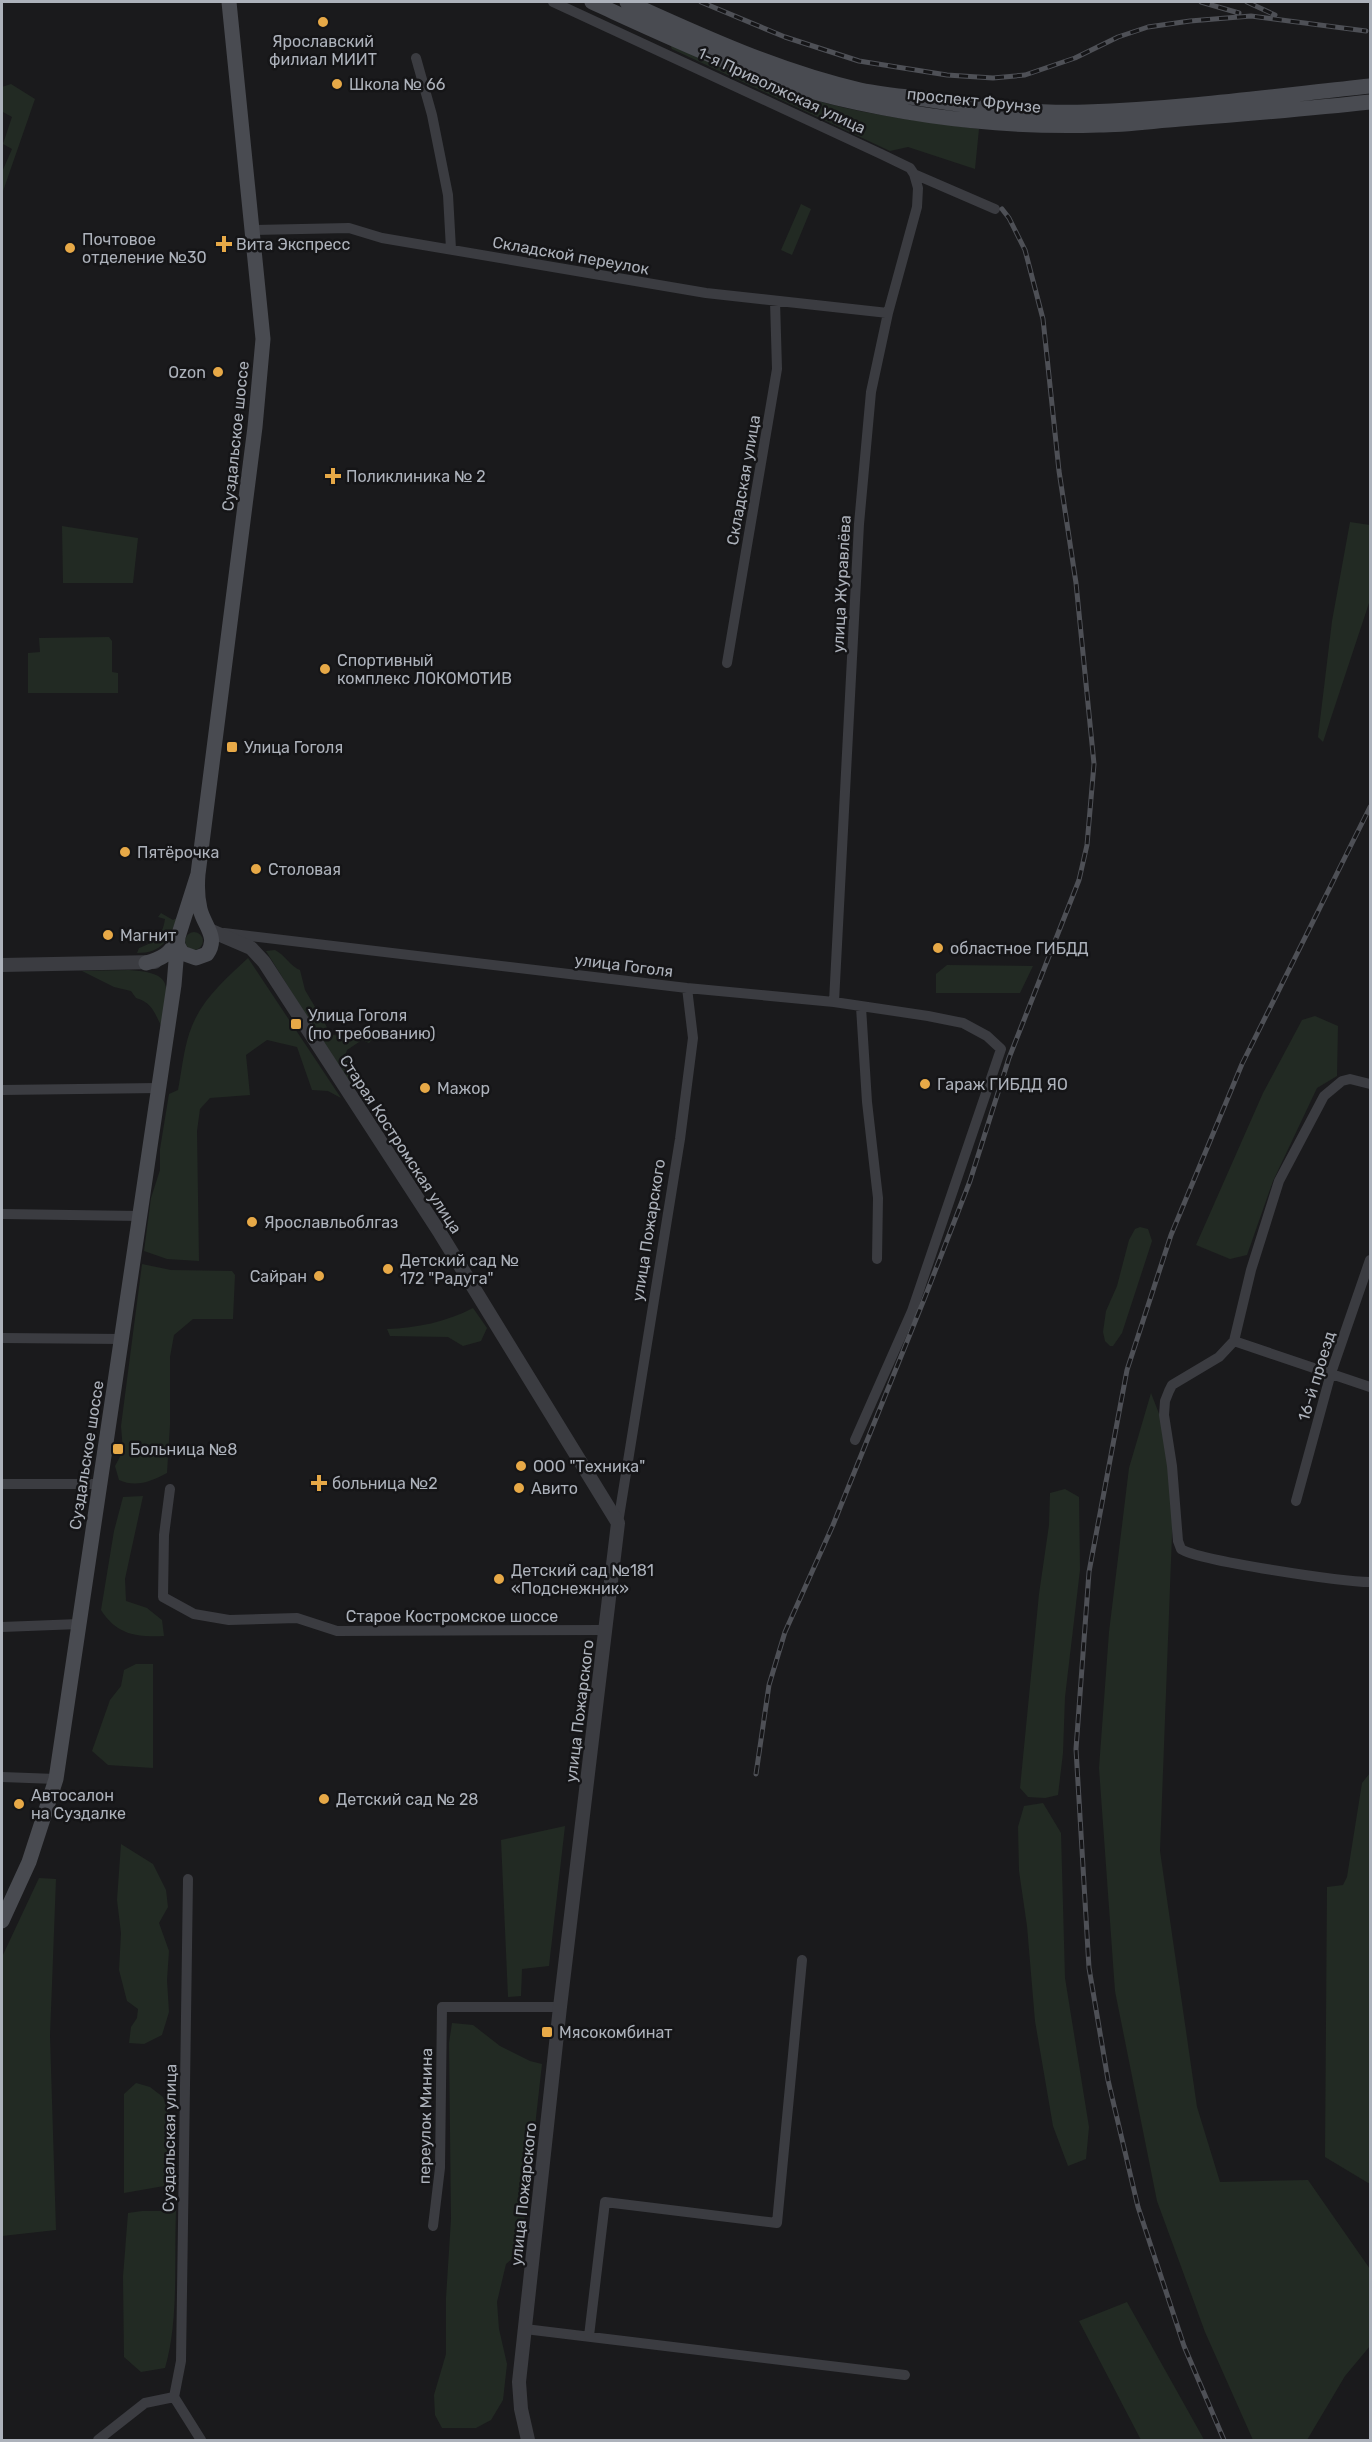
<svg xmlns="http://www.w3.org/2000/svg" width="1372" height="2442" viewBox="0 0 1372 2442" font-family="Rubik,sans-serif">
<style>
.green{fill:#222a23}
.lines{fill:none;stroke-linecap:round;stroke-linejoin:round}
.minor{stroke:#3b3c41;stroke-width:10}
.tertiary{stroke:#3b3c41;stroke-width:14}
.secondary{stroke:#494b51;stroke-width:15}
.rail-casing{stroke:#4e5056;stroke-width:5}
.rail{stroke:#151517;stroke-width:3;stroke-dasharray:9;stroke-linecap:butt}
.poi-dot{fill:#e7a947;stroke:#151517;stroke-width:2}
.labels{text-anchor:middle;stroke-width:5;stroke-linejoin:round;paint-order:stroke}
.poi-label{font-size:16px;fill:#adb2bb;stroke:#151517;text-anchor:start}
.street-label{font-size:16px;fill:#adb2bb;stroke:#151517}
</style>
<rect width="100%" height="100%" fill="#1a1a1c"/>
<path class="green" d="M 669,42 C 719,63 769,88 822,102 C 873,116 926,122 979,129 L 975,169 L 908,147 L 890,151 L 672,49 Z
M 11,84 L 35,99 L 2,194 L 2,172 L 12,149 L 3,144 L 12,117 L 3,112 L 2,87 Z
M 801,204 L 811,209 L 792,255 L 781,250 Z
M 1350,522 L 1370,525 L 1370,600 L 1323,742 L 1318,737 L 1332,621 Z
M 62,526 L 138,538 L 133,583 L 63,583 Z
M 109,637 L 112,641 L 112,672 L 118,673 L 118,693 L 28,693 L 28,653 L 40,652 L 39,638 Z
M 161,913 L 173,920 L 177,918 C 169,940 162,953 137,953 L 139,948 C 155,942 162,938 165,919 L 158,917 Z
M185 941a9 9 0 1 1 18 0a9 9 0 1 1-18 0Z
M 275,950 C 285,955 291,967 300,970 L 305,990 L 331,1034 L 341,1037 L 369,1032 L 374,1037 L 369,1043 L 362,1040 L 347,1050 L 345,1056 L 357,1077 L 350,1086 L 266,951 Z
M 248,958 L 341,1098 L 328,1091 L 312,1090 L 297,1047 L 267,1040 L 246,1055 L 250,1095 L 210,1098 L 200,1109 L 197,1131 L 199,1261 L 167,1259 L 144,1251 L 151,1198 L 160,1170 L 160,1149 L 169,1094 L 178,1090 C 182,1069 184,1045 192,1026 C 203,998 227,978 248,958 Z
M 947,965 L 1033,966 L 1020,993 L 936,993 L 936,974 Z
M 129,970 C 177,973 167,987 162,1027 C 154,1013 153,1003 136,998 L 131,991 L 114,987 L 82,971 Z
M 1315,1016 L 1338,1026 L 1337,1076 L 1317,1088 L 1273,1181 L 1247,1255 L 1230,1259 L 1196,1245 L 1263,1093 L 1302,1020 Z
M 1140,1227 L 1148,1229 L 1152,1241 L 1122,1333 L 1113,1346 L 1110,1346 L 1105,1341 L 1103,1332 L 1106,1311 L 1117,1286 L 1129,1240 L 1135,1229 Z
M 142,1264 L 171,1270 L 232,1271 L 235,1275 L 233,1319 L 193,1319 L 174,1335 L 170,1357 L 170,1425 L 167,1473 C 152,1481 136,1488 119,1480 L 115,1466 L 123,1451 L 121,1426 Z
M 473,1308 L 487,1328 L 481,1341 L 463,1346 L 448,1337 L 390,1336 L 387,1329 C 417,1328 446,1322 473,1308 Z
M 1151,1393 L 1175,1455 L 1160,1851 L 1197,2107 L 1220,2182 L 1308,2180 L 1370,2269 L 1370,2346 L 1345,2376 L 1307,2440 L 1253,2440 L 1205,2332 L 1157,2201 L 1115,1991 L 1099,1768 L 1109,1632 L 1129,1468 Z
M 1065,1489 L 1079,1497 L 1080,1570 L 1065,1697 L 1063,1753 L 1058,1795 L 1045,1798 L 1028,1797 L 1020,1788 L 1039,1594 L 1049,1525 L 1050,1493 Z
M 143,1496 L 125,1579 L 126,1601 L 147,1608 L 162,1620 L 164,1636 C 136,1637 117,1635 101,1610 L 114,1531 L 123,1497 Z
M 136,1664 L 153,1664 L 153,1768 L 108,1765 L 92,1751 L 110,1700 L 121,1686 L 124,1670 Z
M 1370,1773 L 1370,2184 L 1325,2157 L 1327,1887 L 1343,1885 L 1347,1877 L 1362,1783 Z
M 1043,1803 L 1061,1833 L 1065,1978 L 1089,2127 L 1086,2159 L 1068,2166 L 1053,2126 L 1035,2021 L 1027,1926 L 1019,1871 L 1018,1827 L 1024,1806 Z
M 565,1826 L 549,1966 L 522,1969 L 521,1996 L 508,1997 L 501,1840 Z
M 121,1844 L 153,1864 L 166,1890 L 168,1907 L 159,1923 L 169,1951 L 167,1980 L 169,2012 L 162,2035 L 144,2044 L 129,2043 L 131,2027 L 137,2018 L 138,2009 L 127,2001 L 119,1970 L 121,1933 L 117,1900 Z
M 39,1878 L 56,1879 L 50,2036 L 56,2230 L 2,2236 L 2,1957 Z
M 452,2023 L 473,2025 L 500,2046 L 530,2061 L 542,2064 L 521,2251 L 506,2264 L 497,2302 L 499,2329 L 507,2364 L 503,2400 L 491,2420 L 476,2428 L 442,2428 L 435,2415 L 434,2395 L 446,2354 L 446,2298 L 451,2219 L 449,2043 Z
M 136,2083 L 150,2087 L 163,2097 L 170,2118 L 171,2176 L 164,2186 L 124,2193 L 124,2094 Z
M 142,2211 L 176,2211 C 174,2260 179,2321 165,2368 L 141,2372 L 124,2357 L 123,2277 L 128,2213 Z
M 1127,2302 L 1202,2436 L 1204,2440 L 1141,2440 L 1079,2321 Z"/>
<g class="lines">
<path class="minor" d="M 553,2 L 881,154 L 910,168 L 914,174 L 995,209
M 416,58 L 432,115 L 448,195 L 451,249
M 251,230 L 349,228 L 382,238 L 706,293 L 888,313
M 727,663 L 777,369 L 775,301
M 224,933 L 687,988 L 834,1002 L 928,1016 L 963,1023 L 987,1036 L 1001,1049 L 912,1311 L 855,1440
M 834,1002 L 859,524 L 871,392 L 888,313 L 917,207 L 918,188 L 914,174
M 861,1007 L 867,1102 L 878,1198 L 877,1259
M 1370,1084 L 1350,1079 L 1342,1081 L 1324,1096 L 1279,1181 L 1251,1270 L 1234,1341 L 1219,1357 L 1172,1385 L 1169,1391 L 1165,1401 L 1164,1415 L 1172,1466 L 1178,1541 L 1181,1549 C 1199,1561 1344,1582 1370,1582
M 2,1090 L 158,1088
M 2,1214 L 140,1216
M 2,1338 L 123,1339
M 1234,1341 L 1370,1387
M 2,1484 L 99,1484
M 170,1489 L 164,1535 L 163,1597 L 194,1614 L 229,1620 L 297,1618 L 337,1631 L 605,1630
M 1296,1501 L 1331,1373 L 1370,1260
M 618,1523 L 680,1139 L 693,1038 L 687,988
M 2,1627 L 79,1624
M 2,1777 L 56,1779
M 433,2226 L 440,2168 L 442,2007 L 560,2007
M 525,2329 L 905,2375
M 589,2336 L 605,2202 L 777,2223 L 802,1960
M 174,2397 L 181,2361 L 188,1879
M 174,2397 L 201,2440
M 98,2440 L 145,2403 L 174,2397"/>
<path class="tertiary" d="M 209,930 L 251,948 L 264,962 L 440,1233 L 618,1523 L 560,2007 L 519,2382 L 521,2409 L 528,2440
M 2,965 L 155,962"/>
<path class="secondary" d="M 592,2 C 671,38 752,77 837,98 C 922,118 1011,128 1099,125 C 1126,125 1153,121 1180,119 C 1244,114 1307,109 1370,102
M 627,2 C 702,36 778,71 860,90 C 879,94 899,96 918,98 C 973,107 1030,114 1086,112 C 1181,109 1276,96 1370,86
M 177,944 L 182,953 L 196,958 L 207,954 C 219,937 204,926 200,909 C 197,897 197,886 198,874 L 255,427 L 263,339 L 229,2
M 146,963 C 161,959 171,954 177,939
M 2,1921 L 29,1862 L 56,1779 L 174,985 L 178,937 L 198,874"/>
<g class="rail-casing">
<path id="rail" d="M 701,2 L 785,37 L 859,61 L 947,75 L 993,78 L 1025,75 L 1075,58 L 1118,37 L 1148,27 L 1190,21 L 1251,16 L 1366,31
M 1201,2 L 1239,13
M 1247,2 L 1275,15
M 756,1774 L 769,1685 L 785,1632 L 833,1525 L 925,1297 L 970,1181 L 1009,1058 L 1079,880 L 1087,845 L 1094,764 L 1076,583 L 1059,471 L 1043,319 L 1025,250 L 1009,218 L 1002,209
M 1224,2440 L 1184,2346 L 1138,2207 L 1108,2080 L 1089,1968 L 1076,1749 L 1089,1572 L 1127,1370 L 1171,1235 L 1242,1064 L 1370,807"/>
</g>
<use href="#rail" class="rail"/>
</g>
<g class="poi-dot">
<circle cx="323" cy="22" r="6"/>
<circle cx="337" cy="84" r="6"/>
<path d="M221 235h6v6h6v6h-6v6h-6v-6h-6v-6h6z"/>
<circle cx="70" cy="248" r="6"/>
<circle cx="218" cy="372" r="6"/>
<path d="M330 467h6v6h6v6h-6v6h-6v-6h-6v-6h6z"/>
<circle cx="325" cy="669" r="6"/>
<rect x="226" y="741" width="12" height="12" rx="3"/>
<circle cx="125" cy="852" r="6"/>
<circle cx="256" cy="869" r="6"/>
<circle cx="108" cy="935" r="6"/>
<circle cx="938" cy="948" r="6"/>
<rect x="290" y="1018" width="12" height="12" rx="3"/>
<circle cx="925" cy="1084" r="6"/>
<circle cx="425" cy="1088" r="6"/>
<circle cx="252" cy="1222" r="6"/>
<circle cx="388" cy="1269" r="6"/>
<circle cx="319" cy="1276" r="6"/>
<rect x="112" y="1443" width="12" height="12" rx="3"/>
<circle cx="521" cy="1466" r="6"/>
<path d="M316 1474h6v6h6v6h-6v6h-6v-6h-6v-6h6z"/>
<circle cx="519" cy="1488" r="6"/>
<circle cx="499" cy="1579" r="6"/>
<circle cx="324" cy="1799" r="6"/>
<circle cx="19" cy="1804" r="6"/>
<rect x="541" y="2026" width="12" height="12" rx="3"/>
</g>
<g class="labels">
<g class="poi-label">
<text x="323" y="47" text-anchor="middle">Ярославский<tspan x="323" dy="18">филиал МИИТ</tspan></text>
<text x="349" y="90">Школа № 66</text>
<text x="82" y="245">Почтовое<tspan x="82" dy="18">отделение №30</tspan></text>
<text x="236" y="250">Вита Экспресс</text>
<text x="206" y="378" text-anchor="end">Ozon</text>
<text x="346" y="482">Поликлиника № 2</text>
<text x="337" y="666">Спортивный<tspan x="337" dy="18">комплекс ЛОКОМОТИВ</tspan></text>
<text x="244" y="753">Улица Гоголя</text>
<text x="137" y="858">Пятёрочка</text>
<text x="268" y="875">Столовая</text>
<text x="120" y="941">Магнит</text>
<text x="950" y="954">областное ГИБДД</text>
<text x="308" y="1021">Улица Гоголя<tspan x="308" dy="18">(по требованию)</tspan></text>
<text x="937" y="1090">Гараж ГИБДД ЯО</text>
<text x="437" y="1094">Мажор</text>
<text x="264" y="1228">Ярославльоблгаз</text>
<text x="400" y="1266">Детский сад №<tspan x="400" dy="18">172 "Радуга"</tspan></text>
<text x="307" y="1282" text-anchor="end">Сайран</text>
<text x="130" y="1455">Больница №8</text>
<text x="533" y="1472">ООО "Техника"</text>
<text x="332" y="1489">больница №2</text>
<text x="531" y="1494">Авито</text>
<text x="511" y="1576">Детский сад №181<tspan x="511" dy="18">«Подснежник»</tspan></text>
<text x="31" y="1801">Автосалон<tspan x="31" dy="18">на Суздалке</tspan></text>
<text x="336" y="1805">Детский сад № 28</text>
<text x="559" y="2038">Мясокомбинат</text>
</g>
<g class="street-label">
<text transform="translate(782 90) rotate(25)" y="6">1-я Приволжская улица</text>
<text transform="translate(974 100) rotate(6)" y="6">проспект Фрунзе</text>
<text transform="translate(571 255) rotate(10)" y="6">Складской переулок</text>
<text transform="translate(235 436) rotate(-84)" y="6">Суздальское шоссе</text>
<text transform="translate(743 480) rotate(-80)" y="6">Складская улица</text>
<text transform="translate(841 584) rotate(-87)" y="6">улица Журавлёва</text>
<text transform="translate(624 965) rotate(7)" y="6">улица Гоголя</text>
<text transform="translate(401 1144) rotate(57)" y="6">Старая Костромская улица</text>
<text transform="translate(648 1230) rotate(-81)" y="6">улица Пожарского</text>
<text transform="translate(1316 1376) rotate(-73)" y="6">16-й проезд</text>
<text transform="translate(86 1455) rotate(-81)" y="6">Суздальское шоссе</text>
<text x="452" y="1622">Старое Костромское шоссе</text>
<text transform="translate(579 1711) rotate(-83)" y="6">улица Пожарского</text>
<text transform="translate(425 2116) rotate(-89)" y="6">переулок Минина</text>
<text transform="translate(169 2138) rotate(-89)" y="6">Суздальская улица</text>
<text transform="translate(523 2194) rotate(-84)" y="6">улица Пожарского</text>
</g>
</g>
<rect width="1372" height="2442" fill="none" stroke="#adb2bb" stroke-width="6"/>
</svg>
